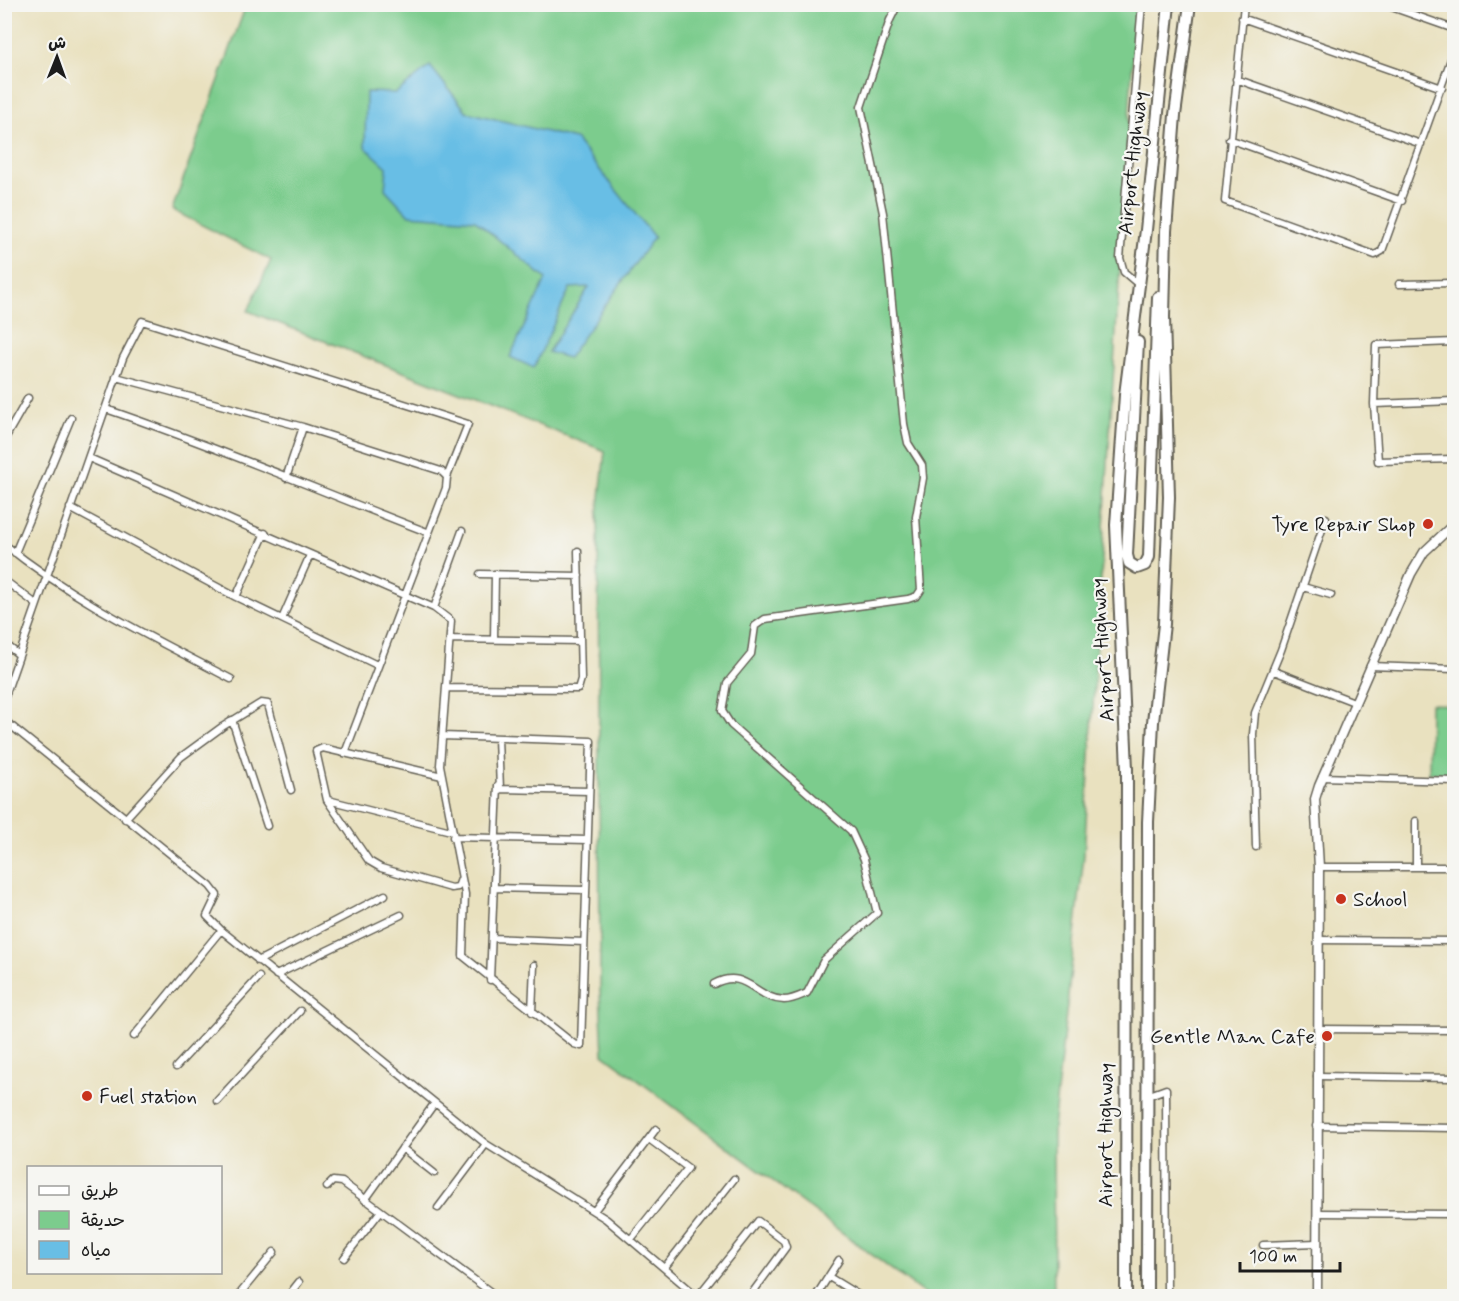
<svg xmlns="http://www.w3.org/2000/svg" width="1459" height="1301" viewBox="0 0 1459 1301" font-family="Mynerve,'Playpen Sans Arabic',sans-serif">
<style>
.green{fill:#7ccc8d;stroke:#4c7454;stroke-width:1.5}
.water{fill:#68bee5;stroke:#426d80;stroke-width:1.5}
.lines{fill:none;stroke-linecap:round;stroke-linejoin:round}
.street-casing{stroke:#646155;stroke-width:9}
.secondary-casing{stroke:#646155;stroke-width:11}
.highway-casing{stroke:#646155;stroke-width:14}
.street{stroke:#fff;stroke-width:6}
.secondary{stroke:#fff;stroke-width:8}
.highway{stroke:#fff;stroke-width:10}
.poi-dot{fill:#c8321e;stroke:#f6f6f2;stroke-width:2}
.labels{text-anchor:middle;stroke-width:4.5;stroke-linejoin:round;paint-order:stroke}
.street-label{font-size:21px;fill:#1c1c1c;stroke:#f6f6f2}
.poi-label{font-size:21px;fill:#1c1c1c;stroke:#f6f6f2;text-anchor:end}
</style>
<rect width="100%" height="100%" fill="#f6f6f2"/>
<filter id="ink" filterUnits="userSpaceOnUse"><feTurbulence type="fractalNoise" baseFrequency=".0167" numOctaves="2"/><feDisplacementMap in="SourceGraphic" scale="12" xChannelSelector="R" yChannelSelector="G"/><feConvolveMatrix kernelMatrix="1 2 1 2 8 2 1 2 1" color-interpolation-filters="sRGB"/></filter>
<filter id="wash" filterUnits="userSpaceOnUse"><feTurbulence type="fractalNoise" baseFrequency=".008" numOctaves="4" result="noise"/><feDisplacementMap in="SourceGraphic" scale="24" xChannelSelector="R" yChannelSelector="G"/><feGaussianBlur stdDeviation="1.35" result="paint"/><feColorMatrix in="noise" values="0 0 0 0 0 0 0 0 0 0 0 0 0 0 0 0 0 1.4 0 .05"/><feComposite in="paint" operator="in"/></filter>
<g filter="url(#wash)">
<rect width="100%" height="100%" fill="#e9e1bf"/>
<path class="green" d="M 246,5 L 1136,5 L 1084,855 L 1053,1128 L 1054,1296 L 927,1296 L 603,1054 L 600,992 L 598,515 L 605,451 L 248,311 L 271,260 L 172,210 Z
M 1430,704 L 1454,705 L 1454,774 L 1429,773 Z"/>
<path class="water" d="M 430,66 L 467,112 L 575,139 L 654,237 L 568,358 L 548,352 L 589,287 L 570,288 L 534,368 L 510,357 L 546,279 L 475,220 L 409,215 L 385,189 L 387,167 L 365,147 L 366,92 L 396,93 Z"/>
</g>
<g filter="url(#ink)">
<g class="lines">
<g class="street-casing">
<path id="street" d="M 1244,4 L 1225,201 L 1375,255 L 1382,251 L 1454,51
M 1383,4 L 1454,29
M 1242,18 L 1442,88
M 1236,79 L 1421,144
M 1229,139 L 1402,201
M 1138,284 L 1124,272 L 1120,258 L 1142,4
M 1399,284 L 1454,283
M 1454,342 L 1376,345 L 1374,404 L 1378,461 L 1454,459
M 116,377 L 303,427 L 441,471 L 447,477 L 446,488 L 345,753
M 1374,404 L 1454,401
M 106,409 C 215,446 320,491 427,532
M 4,440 L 28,398
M 89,458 L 434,608 L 451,621 L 440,765 L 465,894 L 463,956 L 574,1044 L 581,1046 L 591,741 L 442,736
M 286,478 L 303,427
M 70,508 L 236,597 L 377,665
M 4,544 C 73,600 153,638 231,679
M 15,553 L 71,418
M 480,574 L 579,576
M 4,580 L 36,604
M 1303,587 L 1331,595
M 236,597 L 265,533
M 434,608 L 462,531
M 282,619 L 310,555
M 450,639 L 580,641
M 494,639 L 495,574
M 4,643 L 19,655
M 1370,666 L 1454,669
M 1274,671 L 1354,702
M 447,688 L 578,689 L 581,679 L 578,551
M 4,699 L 123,358 L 142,321 L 468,424 L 447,477
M 4,720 L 210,886 L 217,895 L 207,916 L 221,930 L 486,1144 L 606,1219 L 697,1296
M 232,720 L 267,826
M 498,738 L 500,789 L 589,791
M 442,776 L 323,748 L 316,751 L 327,800 L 369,861 L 381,868 L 451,888 L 458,887 L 461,879
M 1322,777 L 1454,781
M 328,800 L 451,831
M 125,819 L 181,757 L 222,727 L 261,703 L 268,704 L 269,708 L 291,790
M 453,837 L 587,840
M 1256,847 L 1253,734 L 1255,713 L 1281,650 L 1326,518
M 1319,867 L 1454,867
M 1416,867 L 1416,821
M 494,888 L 586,890
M 492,938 L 584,942
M 1318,940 L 1454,941
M 258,961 L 385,895
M 276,975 L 401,915
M 490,980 L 498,785
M 714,984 C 746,967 755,999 784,1000 C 792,1000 800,996 807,993 L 824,960 L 877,913 L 864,859 L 851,831 L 731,725 L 722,711 L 727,683 L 751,654 L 755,626 L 765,619 L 908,599 L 917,596 L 921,590 L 916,517 L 923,478 L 922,465 L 908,443 L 904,424 L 883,213 L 861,107 L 890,20 L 898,4
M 532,1012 L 534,965
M 1318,1029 L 1454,1030
M 134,1036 L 221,930
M 176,1067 L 259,977
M 1317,1076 L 1454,1078
M 1147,1096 L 1166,1089 L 1167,1296
M 217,1101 L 300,1011
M 1316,1126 L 1454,1128
M 402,1148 L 434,1173
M 327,1187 L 333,1181 L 342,1182 L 496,1296
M 365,1200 L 434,1104
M 438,1208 L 486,1144
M 594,1211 L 656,1129
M 1317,1213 L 1454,1214
M 631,1239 L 688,1168 L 649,1139
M 1263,1245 L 1317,1243
M 344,1258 L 380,1212
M 665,1267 L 734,1179
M 829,1277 L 860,1296
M 238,1296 L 274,1252
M 288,1296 L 299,1282
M 698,1296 L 758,1221 L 784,1241 L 786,1247 L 750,1296
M 816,1296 L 839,1260"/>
</g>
<g class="secondary-casing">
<path id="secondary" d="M 1317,1296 L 1319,867 L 1315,799 L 1319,786 L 1411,574 L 1424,552 L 1454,524"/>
</g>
<g class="highway-casing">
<path id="highway" d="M 1138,342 L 1127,555 L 1129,563 L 1137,568 L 1145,565 L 1149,557 L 1158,297
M 1126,1296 L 1127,769 L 1116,525 L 1125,395 L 1146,230 L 1169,4
M 1147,1296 L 1148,822 L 1153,722 L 1164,624 L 1169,497 L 1164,317 L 1166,231 L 1175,115 L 1190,4"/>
</g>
<use href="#street" class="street"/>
<use href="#secondary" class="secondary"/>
<use href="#highway" class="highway"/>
</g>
</g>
<g class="poi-dot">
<circle cx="1428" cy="524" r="6"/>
<circle cx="1341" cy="899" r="6"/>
<circle cx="1327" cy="1036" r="6"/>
<circle cx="87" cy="1096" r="6"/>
</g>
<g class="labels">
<g class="street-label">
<text transform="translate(1132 163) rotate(-84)" y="7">Airport Highway</text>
<text transform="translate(1102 650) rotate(-94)" y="7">Airport Highway</text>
<text transform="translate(1105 1135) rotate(-90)" y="7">Airport Highway</text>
</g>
<g class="poi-label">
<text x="1416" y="531">Tyre Repair Shop</text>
<text x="1353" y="906" text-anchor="start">School</text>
<text x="1315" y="1043">Gentle Man Cafe</text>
<text x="99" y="1103" text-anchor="start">Fuel station</text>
</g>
</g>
<rect width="1459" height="1301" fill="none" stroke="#f6f6f2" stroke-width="24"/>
<rect x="27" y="1166" width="195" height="108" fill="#f6f6f2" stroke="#9f9f9c" stroke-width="1.5"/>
<rect x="39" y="1186" width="30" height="9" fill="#ffffff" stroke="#9f9f9c" stroke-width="1.5"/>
<text x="81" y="1196" font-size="18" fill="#1c1c1c">طريق</text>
<rect x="39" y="1211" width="30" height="18" fill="#7ccc8d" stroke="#9f9f9c" stroke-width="1.5"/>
<text x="81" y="1226" font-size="18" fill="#1c1c1c">حديقة</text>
<rect x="39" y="1241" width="30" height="18" fill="#68bee5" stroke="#9f9f9c" stroke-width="1.5"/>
<text x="81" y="1256" font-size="18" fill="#1c1c1c">مياه</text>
<g transform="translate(57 57) rotate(1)" stroke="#f6f6f2" stroke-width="4.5" paint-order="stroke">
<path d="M0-4.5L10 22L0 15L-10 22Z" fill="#1c1c1c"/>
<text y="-9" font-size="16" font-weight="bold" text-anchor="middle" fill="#1c1c1c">ش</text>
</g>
<path d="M1240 1262v9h100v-9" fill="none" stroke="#1c1c1c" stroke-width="3"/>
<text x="1249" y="1262" font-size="18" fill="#1c1c1c" stroke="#f6f6f2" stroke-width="4.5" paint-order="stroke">100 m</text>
</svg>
